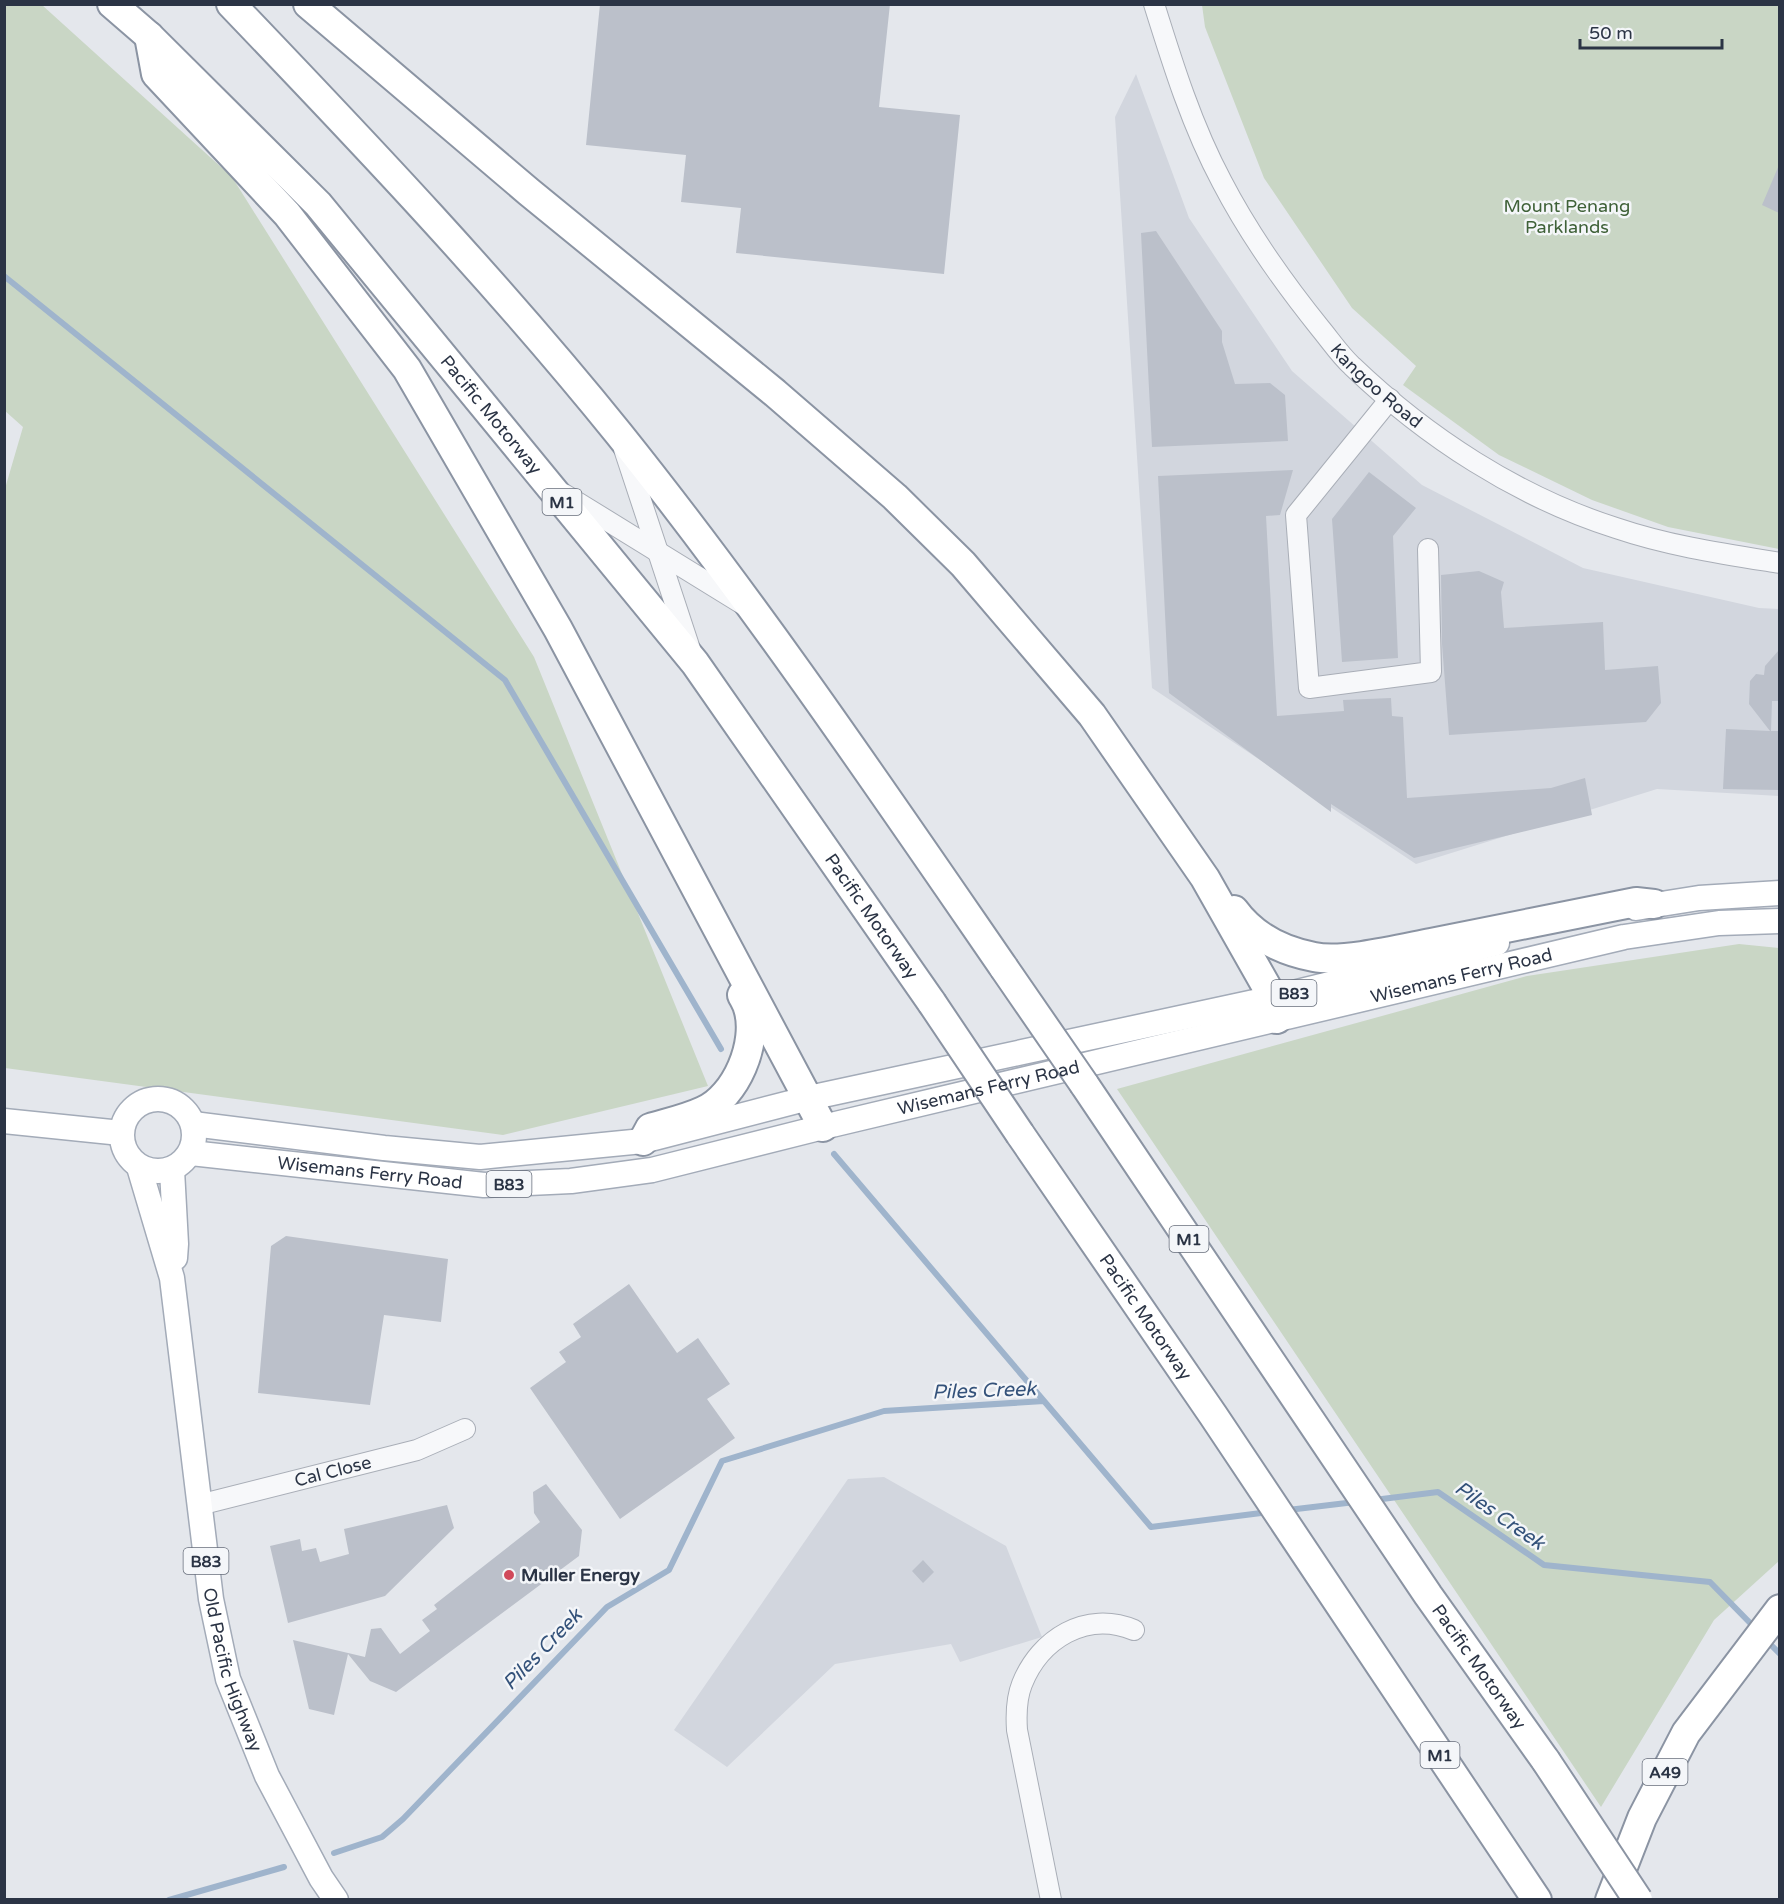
<svg xmlns="http://www.w3.org/2000/svg" width="1784" height="1904" viewBox="0 0 1784 1904" font-family="'Varela Round',sans-serif">
<style>
.built{fill:#d2d6de}
.green{fill:#c9d6c5}
.lines{fill:none;stroke-linecap:round;stroke-linejoin:round}
.stream{stroke:#9fb4cc;stroke-width:6}
.building{fill:#bbc0ca}
.minor-casing{stroke:#a9aeb7;stroke-width:22}
.major-casing{stroke:#a3abb8;stroke-width:27}
.highway-casing{stroke:#8b94a3;stroke-width:32}
.minor{stroke:#f7f8fa;stroke-width:20}
.major{stroke:#fff;stroke-width:24}
.highway{stroke:#fff;stroke-width:28}
.highway-bridge-casing{stroke:#8b94a3;stroke-width:32;stroke-linecap:butt}
.highway-bridge{stroke:#fff;stroke-width:28}
.poi-dot{fill:#d1495b;stroke:#f4f6f9;stroke-width:2}
.labels{text-anchor:middle;stroke-width:5;stroke-linejoin:round;paint-order:stroke}
.shield{fill:#f4f6f9;stroke:#676e7b;stroke-width:1.5}
.shield-label{font-size:16px;font-weight:bold;fill:#2b3445}
.park-label{font-size:18px;fill:#3f6138;stroke:#f4f6f9}
.street-label{font-size:18px;fill:#2b3445;stroke:#f4f6f9}
.poi-label{font-size:18px;font-weight:bold;fill:#2b3445;stroke:#f4f6f9;text-anchor:start}
.water-label{font-size:20px;font-style:italic;fill:#34527a;stroke:#f4f6f9}
</style>
<rect width="100%" height="100%" fill="#e4e7ec"/>
<path class="built" d="M 1136,74 L 1189,218 L 1292,371 L 1422,485 L 1583,568 L 1759,608 L 1779,609 L 1779,796 L 1657,789 L 1416,864 L 1152,688 L 1115,117 Z
M 884,1477 L 1006,1546 L 1042,1637 L 960,1662 L 951,1644 L 835,1664 L 727,1767 L 674,1730 L 848,1479 Z"/>
<path class="green" d="M 5,4 L 42,5 L 232,177 L 534,657 L 708,1086 L 503,1135 L 5,1068 L 4,492 L 23,427 L 4,410 Z
M 1202,5 L 1779,5 L 1779,549 L 1668,527 L 1592,500 L 1499,455 L 1403,385 L 1416,366 L 1352,308 L 1264,178 L 1205,27 Z
M 1739,944 L 1779,948 L 1779,1561 L 1714,1620 L 1601,1807 L 1117,1089 L 1527,976 Z"/>
<g class="lines">
<path class="stream" d="M 4,276 L 505,680 L 721,1049
M 834,1154 L 1044,1401
M 1374,1500 L 1438,1492 L 1544,1565 L 1710,1582 L 1755,1628
M 1288,1510 L 1355,1502
M 1766,1640 L 1780,1654
M 334,1853 L 382,1837 L 403,1819 L 607,1607 L 669,1570 L 722,1461 L 884,1411 L 1044,1401 L 1151,1527 L 1269,1512
M 169,1900 L 284,1867"/>
</g>
<path class="building" d="M 600,4 L 890,4 L 879,107 L 960,115 L 944,274 L 736,253 L 741,208 L 681,202 L 686,155 L 586,145 Z
M 1779,165 L 1779,213 L 1762,205 Z
M 1156,231 L 1222,331 L 1222,342 L 1235,384 L 1270,383 L 1285,395 L 1288,441 L 1152,447 L 1141,233 Z
M 1293,470 L 1280,515 L 1266,516 L 1277,716 L 1344,711 L 1343,700 L 1391,698 L 1392,716 L 1403,717 L 1407,798 L 1551,788 L 1585,778 L 1592,815 L 1414,858 L 1331,804 L 1331,812 L 1169,693 L 1158,476 Z
M 1369,472 L 1416,508 L 1393,536 L 1398,658 L 1342,662 L 1332,519 Z
M 1479,571 L 1504,582 L 1501,592 L 1504,628 L 1603,622 L 1605,670 L 1658,666 L 1661,703 L 1646,722 L 1449,735 L 1442,644 L 1441,575 Z
M 1779,650 L 1779,701 L 1772,701 L 1771,731 L 1779,731 L 1779,790 L 1723,789 L 1726,729 L 1770,731 L 1749,704 L 1750,681 L 1756,674 L 1764,675 L 1765,666 Z
M 286,1236 L 448,1259 L 441,1322 L 384,1315 L 370,1405 L 258,1393 L 271,1246 Z
M 629,1284 L 677,1353 L 698,1338 L 730,1384 L 707,1399 L 735,1438 L 620,1519 L 530,1388 L 566,1362 L 559,1352 L 581,1337 L 573,1324 Z
M 546,1484 L 582,1530 L 579,1556 L 396,1692 L 370,1681 L 348,1654 L 334,1715 L 309,1709 L 293,1640 L 365,1657 L 371,1629 L 381,1628 L 400,1654 L 430,1631 L 422,1620 L 437,1609 L 434,1605 L 540,1522 L 534,1513 L 533,1492 Z
M 447,1505 L 454,1528 L 385,1596 L 288,1623 L 270,1546 L 300,1539 L 302,1551 L 316,1548 L 320,1562 L 349,1554 L 344,1529 Z
M 923,1560 L 934,1572 L 923,1583 L 912,1571 Z"/>
<g class="lines">
<g class="minor-casing">
<g id="minor">
<path id="s1" d="M 1154,4 C 1173,65 1192,126 1222,182 C 1249,234 1283,282 1320,328 C 1330,340 1340,355 1352,366 C 1426,437 1518,497 1616,528 C 1669,546 1724,554 1780,563"/>
<path d="M 1390,399 L 1296,515 L 1309,688 L 1431,672 L 1428,549"/>
<path d="M 624,449 L 690,649"/>
<path d="M 564,494 L 744,605"/>
<path id="s2" d="M 199,1505 L 417,1450 L 465,1429"/>
<path d="M 1051,1900 L 1017,1730 C 1016,1715 1016,1699 1022,1684 C 1040,1639 1086,1610 1134,1630"/>
</g>
</g>
<g class="major-casing">
<g id="major">
<path d="M 1636,908 L 1699,898 L 1780,893"/>
<circle cx="158" cy="1135" r="36"/>
<path d="M 4,1121 L 121,1133"/>
<path d="M 193,1124 L 384,1148 L 480,1157 L 643,1141 L 809,1098 L 1273,998 L 1497,943"/>
<path id="s3" d="M 191,1153 L 484,1185 L 571,1181 L 652,1170 L 823,1127 L 1624,937 L 1719,923 L 1780,921"/>
<path id="s4" d="M 139,1167 L 172,1278 L 211,1599 L 228,1679 L 267,1776 L 321,1878 L 336,1900"/>
<path d="M 172,1170 L 176,1244 L 175,1258"/>
</g>
</g>
<g class="highway-casing">
<g id="highway">
<path id="s5" d="M 112,4 L 149,36 L 318,204 L 695,663 L 932,1003"/>
<path d="M 231,4 C 365,144 497,283 619,434 C 756,605 880,788 1004,968"/>
<path d="M 308,4 L 529,192 L 775,393 L 895,497 L 963,564 L 1092,715 L 1205,878 L 1273,998 L 1277,1019"/>
<path d="M 149,36 L 156,74 L 287,214 L 407,369 L 558,629 L 823,1127"/>
<path d="M 1234,910 C 1253,936 1282,951 1314,957 C 1343,963 1400,949 1431,943 C 1499,929 1568,916 1636,902 L 1654,904"/>
<path id="s6" d="M 1084,1084 L 1428,1595 L 1546,1761"/>
<path id="s7" d="M 1020,1134 L 1213,1415 L 1537,1900"/>
<path d="M 643,1141 L 650,1128 C 667,1123 686,1119 703,1111 C 736,1097 759,1042 748,1008 C 747,1004 744,999 742,995"/>
<path d="M 1610,1900 L 1642,1818 L 1686,1733 L 1780,1609"/>
</g>
</g>
<use href="#minor" class="minor"/>
<use href="#major" class="major"/>
<use href="#highway" class="highway"/>
<g class="highway-bridge-casing">
<path id="highway-bridge" d="M 1004,968 L 1084,1084
M 932,1003 L 1020,1134
M 1546,1761 L 1638,1900"/>
</g>
<use href="#highway-bridge" class="highway-bridge"/>
</g>
<circle class="poi-dot" cx="509" cy="1575" r="6"/>
<g class="labels">
<g class="shield">
<rect x="542.5" y="489" width="39" height="26" rx="4.5"/>
<rect x="1271.5" y="980" width="45" height="26" rx="4.5"/>
<rect x="486.5" y="1171" width="45" height="26" rx="4.5"/>
<rect x="1169.5" y="1226" width="39" height="26" rx="4.5"/>
<rect x="183.5" y="1548" width="45" height="26" rx="4.5"/>
<rect x="1420.5" y="1742" width="39" height="26" rx="4.5"/>
<rect x="1642.5" y="1759" width="45" height="26" rx="4.5"/>
</g>
<g class="shield-label">
<text x="562" y="508">M1</text>
<text x="1294" y="999">B83</text>
<text x="509" y="1190">B83</text>
<text x="1189" y="1245">M1</text>
<text x="206" y="1567">B83</text>
<text x="1440" y="1761">M1</text>
<text x="1665" y="1778">A49</text>
</g>
<g class="park-label">
<text x="1567" y="212">Mount Penang<tspan x="1567" dy="21">Parklands</tspan></text>
</g>
<g class="street-label">
<text dy="6" stroke="none"><textPath href="#s1" startOffset="448">Kangoo Road</textPath></text>
<text dy="6" stroke="none"><textPath href="#s5" startOffset="560">Pacific Motorway</textPath></text>
<text dy="6" stroke="none"><textPath href="#s5" startOffset="1190">Pacific Motorway</textPath></text>
<text dy="6" stroke="none"><textPath href="#s3" startOffset="1296">Wisemans Ferry Road</textPath></text>
<text dy="6" stroke="none"><textPath href="#s3" startOffset="810">Wisemans Ferry Road</textPath></text>
<text dy="6" stroke="none"><textPath href="#s3" startOffset="180">Wisemans Ferry Road</textPath></text>
<text dy="6" stroke="none"><textPath href="#s7" startOffset="222">Pacific Motorway</textPath></text>
<text dy="6" stroke="none"><textPath href="#s2" startOffset="138">Cal Close</textPath></text>
<text dy="6" stroke="none"><textPath href="#s6" startOffset="704">Pacific Motorway</textPath></text>
<text dy="6" stroke="none"><textPath href="#s4" startOffset="513">Old Pacific Highway</textPath></text>
</g>
<g class="poi-label">
<text x="521" y="1581">Muller Energy</text>
</g>
<g class="water-label">
<text transform="translate(984 1390) rotate(-2)" y="7">Piles Creek</text>
<text transform="translate(1500 1515) rotate(35)" y="7">Piles Creek</text>
<text transform="translate(542 1649) rotate(-46)" y="7">Piles Creek</text>
</g>
</g>
<rect width="1784" height="1904" fill="none" stroke="#2b3445" stroke-width="12"/>
<path d="M1580 39v9h142v-9" fill="none" stroke="#2b3445" stroke-width="3"/>
<text x="1589" y="39" font-size="18" fill="#2b3445" stroke="#f4f6f9" stroke-width="4.5" paint-order="stroke">50 m</text>
</svg>
